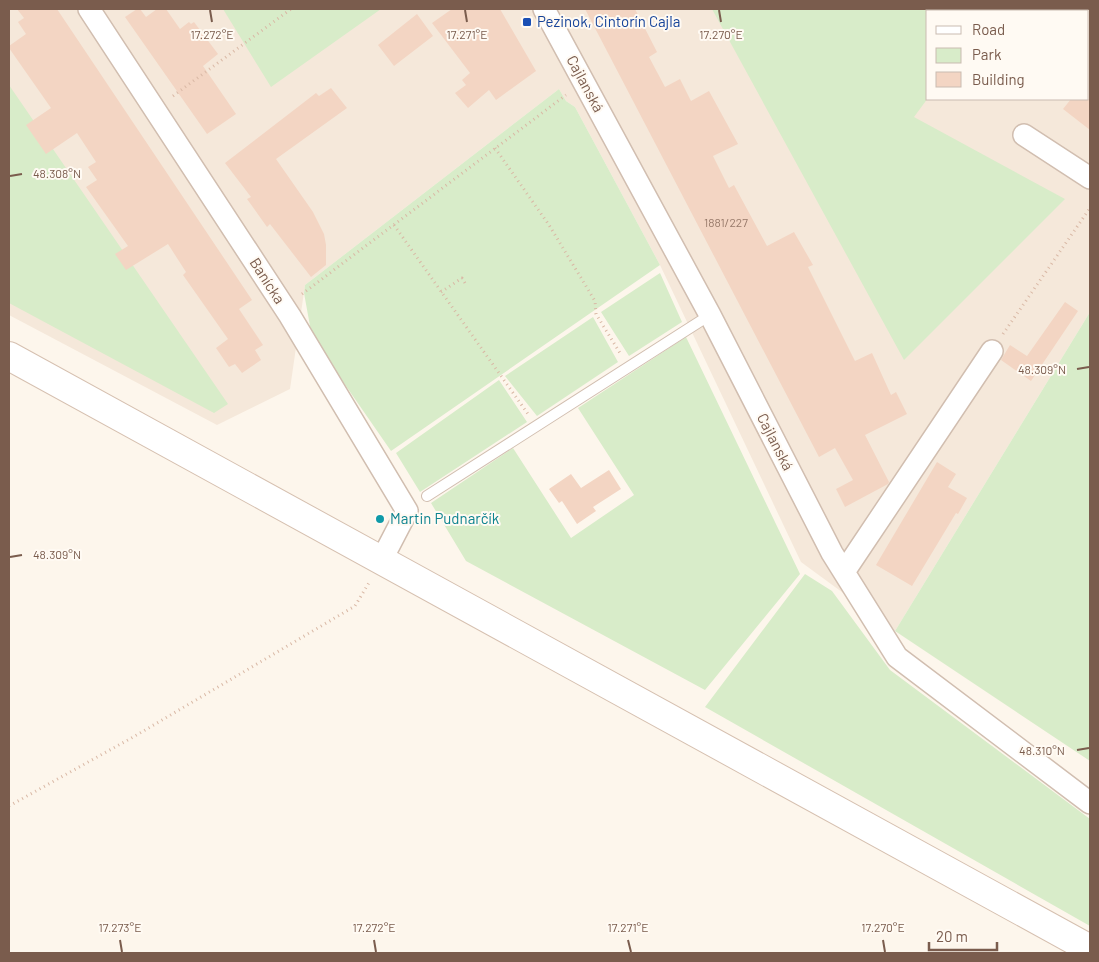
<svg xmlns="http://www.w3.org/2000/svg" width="1099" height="962" viewBox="0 0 1099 962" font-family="Barlow,sans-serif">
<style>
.residential{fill:#f5e8da;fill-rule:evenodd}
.green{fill:#d8ecc9}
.building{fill:#f3d5c3}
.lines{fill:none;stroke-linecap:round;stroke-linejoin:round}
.lane-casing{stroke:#d1beb0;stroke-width:12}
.street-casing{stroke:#d1beb0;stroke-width:24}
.secondary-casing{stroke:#d6c0b0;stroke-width:30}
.path{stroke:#d9b8a5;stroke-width:3;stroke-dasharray:1 4;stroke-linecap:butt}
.lane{stroke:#fff;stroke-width:10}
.street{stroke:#fff;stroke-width:21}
.secondary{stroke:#fff;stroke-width:28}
.ticks{fill:none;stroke:#7a5c4d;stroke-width:2}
.transit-dot{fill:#1a4fb4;stroke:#fffaf3;stroke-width:2}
.culture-dot{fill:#0f9aa8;stroke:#fffaf3;stroke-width:2}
.labels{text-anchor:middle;stroke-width:4;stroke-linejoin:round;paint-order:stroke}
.number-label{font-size:12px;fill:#987a6a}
.transit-label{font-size:15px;fill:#164399;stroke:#fffaf3;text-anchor:start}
.street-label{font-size:15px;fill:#7a5c4d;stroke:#fffaf3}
.culture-label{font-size:15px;fill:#0d838f;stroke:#fffaf3;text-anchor:start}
.ticks-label{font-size:12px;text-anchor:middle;fill:#7a5c4d;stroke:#fffaf3;stroke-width:4;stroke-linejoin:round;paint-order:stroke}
</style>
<rect width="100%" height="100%" fill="#fdf6ec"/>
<path class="residential" d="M 9,9 L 1090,9 L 1090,312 L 895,631 L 801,562 L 660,265 L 575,107 L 566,101 L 559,89 L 305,285 L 290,389 L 217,425 L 9,315 ZM 928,11 L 1088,11 L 1088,99 L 928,99 Z"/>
<path class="green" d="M 223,9 L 381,9 L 271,87 Z
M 712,9 L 956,9 L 957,11 L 928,11 L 928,98 L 914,117 L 1065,199 L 904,360 Z
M 9,85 L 228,404 L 214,413 L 9,303 Z
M 559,89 L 566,101 L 575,107 L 660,265 L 391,451 L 312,337 L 304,293 L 305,285 Z
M 660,273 L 682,322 L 629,356 L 601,312 Z
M 1090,312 L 1090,761 L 895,631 Z
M 593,317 L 618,362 L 537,416 L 505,376 Z
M 686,337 L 800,574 L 705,690 L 466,561 L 431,503 L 513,448 L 571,538 L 634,495 L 578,408 Z
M 499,380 L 527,422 L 420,492 L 396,453 Z
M 805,574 L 832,591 L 890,670 L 1090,819 L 1090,926 L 705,707 Z"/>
<path class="building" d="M 17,9 L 57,9 L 252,300 L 239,309 L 263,345 L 255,350 L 261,360 L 242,373 L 235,364 L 229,367 L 216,348 L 228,339 L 183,275 L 186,272 L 168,244 L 126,270 L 115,254 L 128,246 L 86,187 L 97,180 L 88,167 L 96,162 L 77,133 L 46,154 L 26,125 L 51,108 L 9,48 L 9,46 L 26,34 L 18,22 L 24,18 Z
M 137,9 L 140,9 L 146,17 L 157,9 L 166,9 L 180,29 L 189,22 L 191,24 L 194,22 L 218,54 L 203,66 L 236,114 L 207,134 L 125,17 Z
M 452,9 L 500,9 L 536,71 L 496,100 L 489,90 L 468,108 L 455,93 L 466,85 L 462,80 L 470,73 L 432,23 Z
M 585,9 L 635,9 L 657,52 L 649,57 L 665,87 L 680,79 L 691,101 L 709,91 L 738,144 L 713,156 L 729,188 L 734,185 L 767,246 L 794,232 L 813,265 L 808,267 L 855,361 L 872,353 L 891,395 L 896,392 L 907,414 L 865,435 L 889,482 L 888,484 L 845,507 L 836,489 L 853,480 L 835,448 L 819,457 Z
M 417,14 L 433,36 L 394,66 L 378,45 Z
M 331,88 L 347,108 L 276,159 L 313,212 L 324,234 L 326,245 L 326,265 L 311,277 L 270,224 L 267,227 L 247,199 L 251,197 L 225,163 L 316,93 L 319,96 Z
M 1071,99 L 1090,99 L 1090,130 L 1063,109 Z
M 1065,302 L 1078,311 L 1031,381 L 1001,360 L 1010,345 L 1027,356 Z
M 937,462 L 956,474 L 948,487 L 967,498 L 958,514 L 956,513 L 912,586 L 876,565 Z
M 609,470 L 621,489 L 593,507 L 596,511 L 577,524 L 562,501 L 559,503 L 549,489 L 571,474 L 581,488 Z"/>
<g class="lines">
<g class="lane-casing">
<path id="lane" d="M 427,496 L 710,315"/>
</g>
<g class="street-casing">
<path id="street" d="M 89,9 L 290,316 L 407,511 L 381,561
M 544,9 L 710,315 L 832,553 L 897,657 L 1090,803
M 1024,135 L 1090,178
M 844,572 L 992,351"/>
</g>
<g class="secondary-casing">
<path id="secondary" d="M 9,356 L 1090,949"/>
</g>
<path class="path" d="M 173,96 L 291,9
M 495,148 L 549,225 L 595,301 L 596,314 L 620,353
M 394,225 L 528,414
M 441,292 L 462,278 L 465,283
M 302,294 L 566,95
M 1003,334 L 1090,208
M 9,806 L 135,736 L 355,606 L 370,581"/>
<use href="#lane" class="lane"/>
<use href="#street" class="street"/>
<use href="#secondary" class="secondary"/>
</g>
<path class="ticks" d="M 210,10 L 212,22M 465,10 L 467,22M 719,10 L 721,22M 10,176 L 22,174M 1077,369 L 1089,367M 10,557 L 22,555M 1077,750 L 1089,748M 120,940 L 122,952M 374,940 L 376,952M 628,940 L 631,952M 883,940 L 885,952"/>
<rect class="transit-dot" x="522" y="17" width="10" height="10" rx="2.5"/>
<circle class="culture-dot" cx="380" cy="519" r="5"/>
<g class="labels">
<g class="number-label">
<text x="726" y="227">1881/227</text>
</g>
<g class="transit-label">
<text x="537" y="27">Pezinok, Cintorín Cajla</text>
</g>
<g class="street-label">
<text transform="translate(585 84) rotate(62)" y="5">Cajlanská</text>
<text transform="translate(267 281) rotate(57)" y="5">Banícka</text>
<text transform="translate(775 442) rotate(63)" y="5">Cajlanská</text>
</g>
<g class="culture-label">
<text x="390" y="524">Martin Pudnarčík</text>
</g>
</g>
<g class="ticks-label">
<text x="212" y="39">17.272°E</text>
<text x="467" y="39">17.271°E</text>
<text x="721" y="39">17.270°E</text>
<text x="57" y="178">48.308°N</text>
<text x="1042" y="374">48.309°N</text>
<text x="57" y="559">48.309°N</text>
<text x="1042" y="755">48.310°N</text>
<text x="120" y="932">17.273°E</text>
<text x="374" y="932">17.272°E</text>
<text x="628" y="932">17.271°E</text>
<text x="883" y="932">17.270°E</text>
</g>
<rect width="1099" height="962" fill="none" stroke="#7a5c4d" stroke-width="20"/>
<rect x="926" y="10" width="162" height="90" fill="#fffaf3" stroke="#cabbb1"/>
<rect x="936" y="26" width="25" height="8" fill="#ffffff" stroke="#cabbb1"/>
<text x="972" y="35" font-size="15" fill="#7a5c4d">Road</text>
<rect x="936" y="48" width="25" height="15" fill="#d8ecc9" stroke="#cabbb1"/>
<text x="972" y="60" font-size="15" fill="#7a5c4d">Park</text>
<rect x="936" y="72" width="25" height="15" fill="#f3d5c3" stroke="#cabbb1"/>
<text x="972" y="85" font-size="15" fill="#7a5c4d">Building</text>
<path d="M929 942v8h68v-8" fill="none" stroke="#7a5c4d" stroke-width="2.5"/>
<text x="936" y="942" font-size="15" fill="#7a5c4d" stroke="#fffaf3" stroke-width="4" paint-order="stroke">20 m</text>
</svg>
